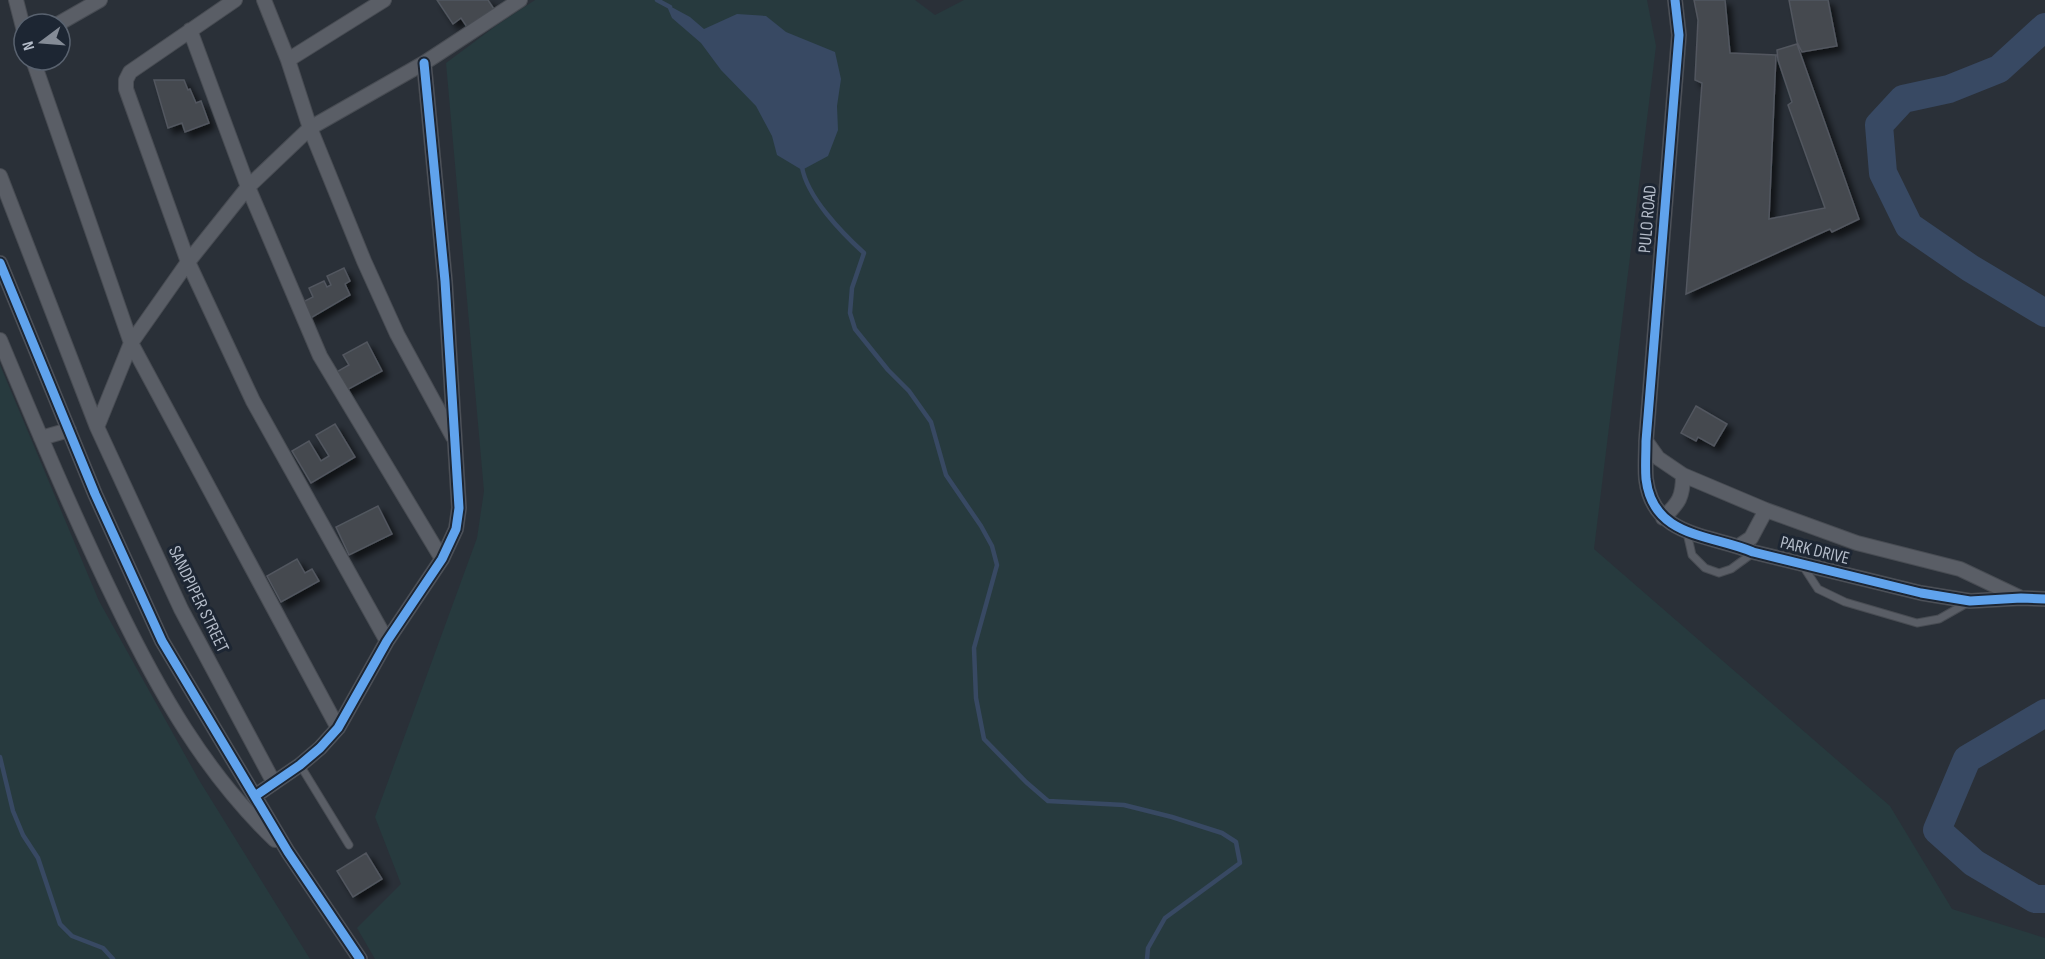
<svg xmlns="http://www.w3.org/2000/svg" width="2045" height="959" viewBox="0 0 2045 959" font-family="'Sofia Sans Condensed',sans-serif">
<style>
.green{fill:#273a3e}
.water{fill:#384963}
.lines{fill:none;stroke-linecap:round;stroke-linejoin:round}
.stream{stroke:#384963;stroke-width:4.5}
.river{stroke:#384963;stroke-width:28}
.building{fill:#444950;stroke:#52575f;stroke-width:1.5;filter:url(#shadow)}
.lane-casing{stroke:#484c53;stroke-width:9}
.street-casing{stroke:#484c53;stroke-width:16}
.lane{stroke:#5a5e66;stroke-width:7}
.street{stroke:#5a5e66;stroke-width:14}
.cycleway-casing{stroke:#1d2633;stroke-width:13}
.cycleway{stroke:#60a3ed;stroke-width:9}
.labels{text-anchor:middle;stroke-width:6;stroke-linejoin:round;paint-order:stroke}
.street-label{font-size:18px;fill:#b4bcc9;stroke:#1d2633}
</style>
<defs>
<filter id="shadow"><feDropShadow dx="5.5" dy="5.5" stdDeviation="3" flood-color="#0009"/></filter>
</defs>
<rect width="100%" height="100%" fill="#2a3038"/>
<path class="green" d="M 535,0 L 915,0 L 935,15 L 964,0 L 1647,0 L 1656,46 L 1594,549 L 1890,806 L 1952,909 L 2045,938 L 2045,959 L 375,959 L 357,928 L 401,884 L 375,817 L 477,538 L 484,491 L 446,63 L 497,25 Z
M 0,365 L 99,601 L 199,780 L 310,959 L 0,959 Z"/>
<path class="water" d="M 666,4 L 690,17 L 704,29 L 737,14 L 766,16 L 786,32 L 835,52 L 841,79 L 837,106 L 838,130 L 828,156 L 802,170 L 777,155 L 772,136 L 756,106 L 721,70 L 701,43 L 672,18 Z"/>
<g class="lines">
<path class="stream" d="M 657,0 L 670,7
M 802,167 C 807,197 842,233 864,253 L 852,288 L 850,313 L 855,329 L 888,370 L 909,391 L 931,422 L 946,475 L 981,526 L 992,546 L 997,565 L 974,648 L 976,698 L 984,739 L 1026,782 L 1048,801 L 1124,805 L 1172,817 L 1222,833 L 1236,842 L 1240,863 L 1165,918 L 1148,948 L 1147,959
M 0,757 L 13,811 L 23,835 L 38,858 L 60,924 L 72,936 L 103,948 L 113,959"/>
<path class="river" d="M 2045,27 L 1999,69 L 1949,89 L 1903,99 L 1879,125 L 1883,173 L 1909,226 L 1970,268 L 2045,313
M 2045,713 L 1967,759 L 1937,830 L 1974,863 L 2035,899 L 2045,899"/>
</g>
<path class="building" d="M 437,0 L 488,0 L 494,9 L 467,27 L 461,18 L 453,24 Z
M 1694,0 L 1725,0 L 1730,53 L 1776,55 L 1769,219 L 1825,208 L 1788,105 L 1792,102 L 1778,60 L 1777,50 L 1797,44 L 1859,219 L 1832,232 L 1830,229 L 1686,294 L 1702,83 L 1695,80 L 1698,20 Z
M 1789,0 L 1828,0 L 1837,46 L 1802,52 L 1797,42 Z
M 154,80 L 184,80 L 188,90 L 190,89 L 196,103 L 201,101 L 209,123 L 185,132 L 182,123 L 168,128 Z
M 344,268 L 350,281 L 345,284 L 350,295 L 309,319 L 301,303 L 313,297 L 309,288 L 324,281 L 327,287 L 331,285 L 327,276 Z
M 367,342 L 382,371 L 343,392 L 333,374 L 349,365 L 343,355 Z
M 1696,406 L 1727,424 L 1714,446 L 1698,437 L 1696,441 L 1681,433 Z
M 335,424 L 355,457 L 311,483 L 292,451 L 309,441 L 321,461 L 329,456 L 316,435 Z
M 378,506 L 392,534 L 349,555 L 336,527 Z
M 297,559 L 305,573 L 312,569 L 319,581 L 281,602 L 267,576 Z
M 366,853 L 382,879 L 353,897 L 337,871 Z"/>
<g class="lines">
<g class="lane-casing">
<path id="lane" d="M 1687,533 L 1692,555 L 1705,568 L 1719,573 L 1731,569 L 1753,553
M 1803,566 L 1818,589 L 1845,602 L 1917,623 L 1939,619 L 1969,602
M 300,765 L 349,845"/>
</g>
<g class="street-casing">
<path id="street" d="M 16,0 L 24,31
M 235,0 L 130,72 L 126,80 L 126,89 L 188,262 L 253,401 L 387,641
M 264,0 L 288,60 L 310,128 L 364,261 L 397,334 L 453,437
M 1675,0 L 1679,35 L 1646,441 C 1646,454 1645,467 1646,479 C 1653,538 1710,534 1753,552 L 1921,593 L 1970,601 L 2021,598 L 2045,599
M 58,24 L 100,0
M 190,30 L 248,187 L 320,356 L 442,559
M 33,60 L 131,343 L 338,728
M 288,60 L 384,0
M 0,176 L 97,427 L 181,609 L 274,783
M 0,263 L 95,494 L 162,641 L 288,852 L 360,959
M 0,340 C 37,429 74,517 116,603 C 158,690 205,773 275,840
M 97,427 L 131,343 L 188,262 L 248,187 L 310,128 L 424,63 L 520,0
M 41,438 L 69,430
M 1646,441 L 1658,458 L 1683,475 L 1766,510 L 1857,543 L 1960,569 L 2019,597
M 1663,518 C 1679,503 1683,497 1683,475
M 1739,546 L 1751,538 L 1766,510
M 255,796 L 300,765 L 320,748 L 338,728 L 387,641 L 442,559 L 456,529 L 459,508 L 445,281 L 424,63"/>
</g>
<use href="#lane" class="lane"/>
<use href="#street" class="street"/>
<g class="cycleway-casing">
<path id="cycleway" d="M 1675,0 L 1679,35 L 1646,441 C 1646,454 1645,467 1646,479 C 1653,538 1710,534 1753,552 L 1921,593 L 1970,601 L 2021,598 L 2045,599
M 0,263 L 95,494 L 162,641 L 288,852 L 360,959
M 255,796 L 300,765 L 320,748 L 338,728 L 387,641 L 442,559 L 456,529 L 459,508 L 445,281 L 424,63"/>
</g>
<use href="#cycleway" class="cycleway"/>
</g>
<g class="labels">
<g class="street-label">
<text transform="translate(1647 219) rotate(-85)" y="6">PULO ROAD</text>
<text transform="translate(1815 550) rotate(14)" y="6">PARK DRIVE</text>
<text transform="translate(199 599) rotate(64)" y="6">SANDPIPER STREET</text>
</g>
</g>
<g transform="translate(42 42) rotate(254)"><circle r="28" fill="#1d2633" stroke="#59626f" stroke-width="1.5"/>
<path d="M0-4.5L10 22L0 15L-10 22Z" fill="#848b96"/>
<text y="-9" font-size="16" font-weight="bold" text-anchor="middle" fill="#b4bcc9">N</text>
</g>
</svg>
